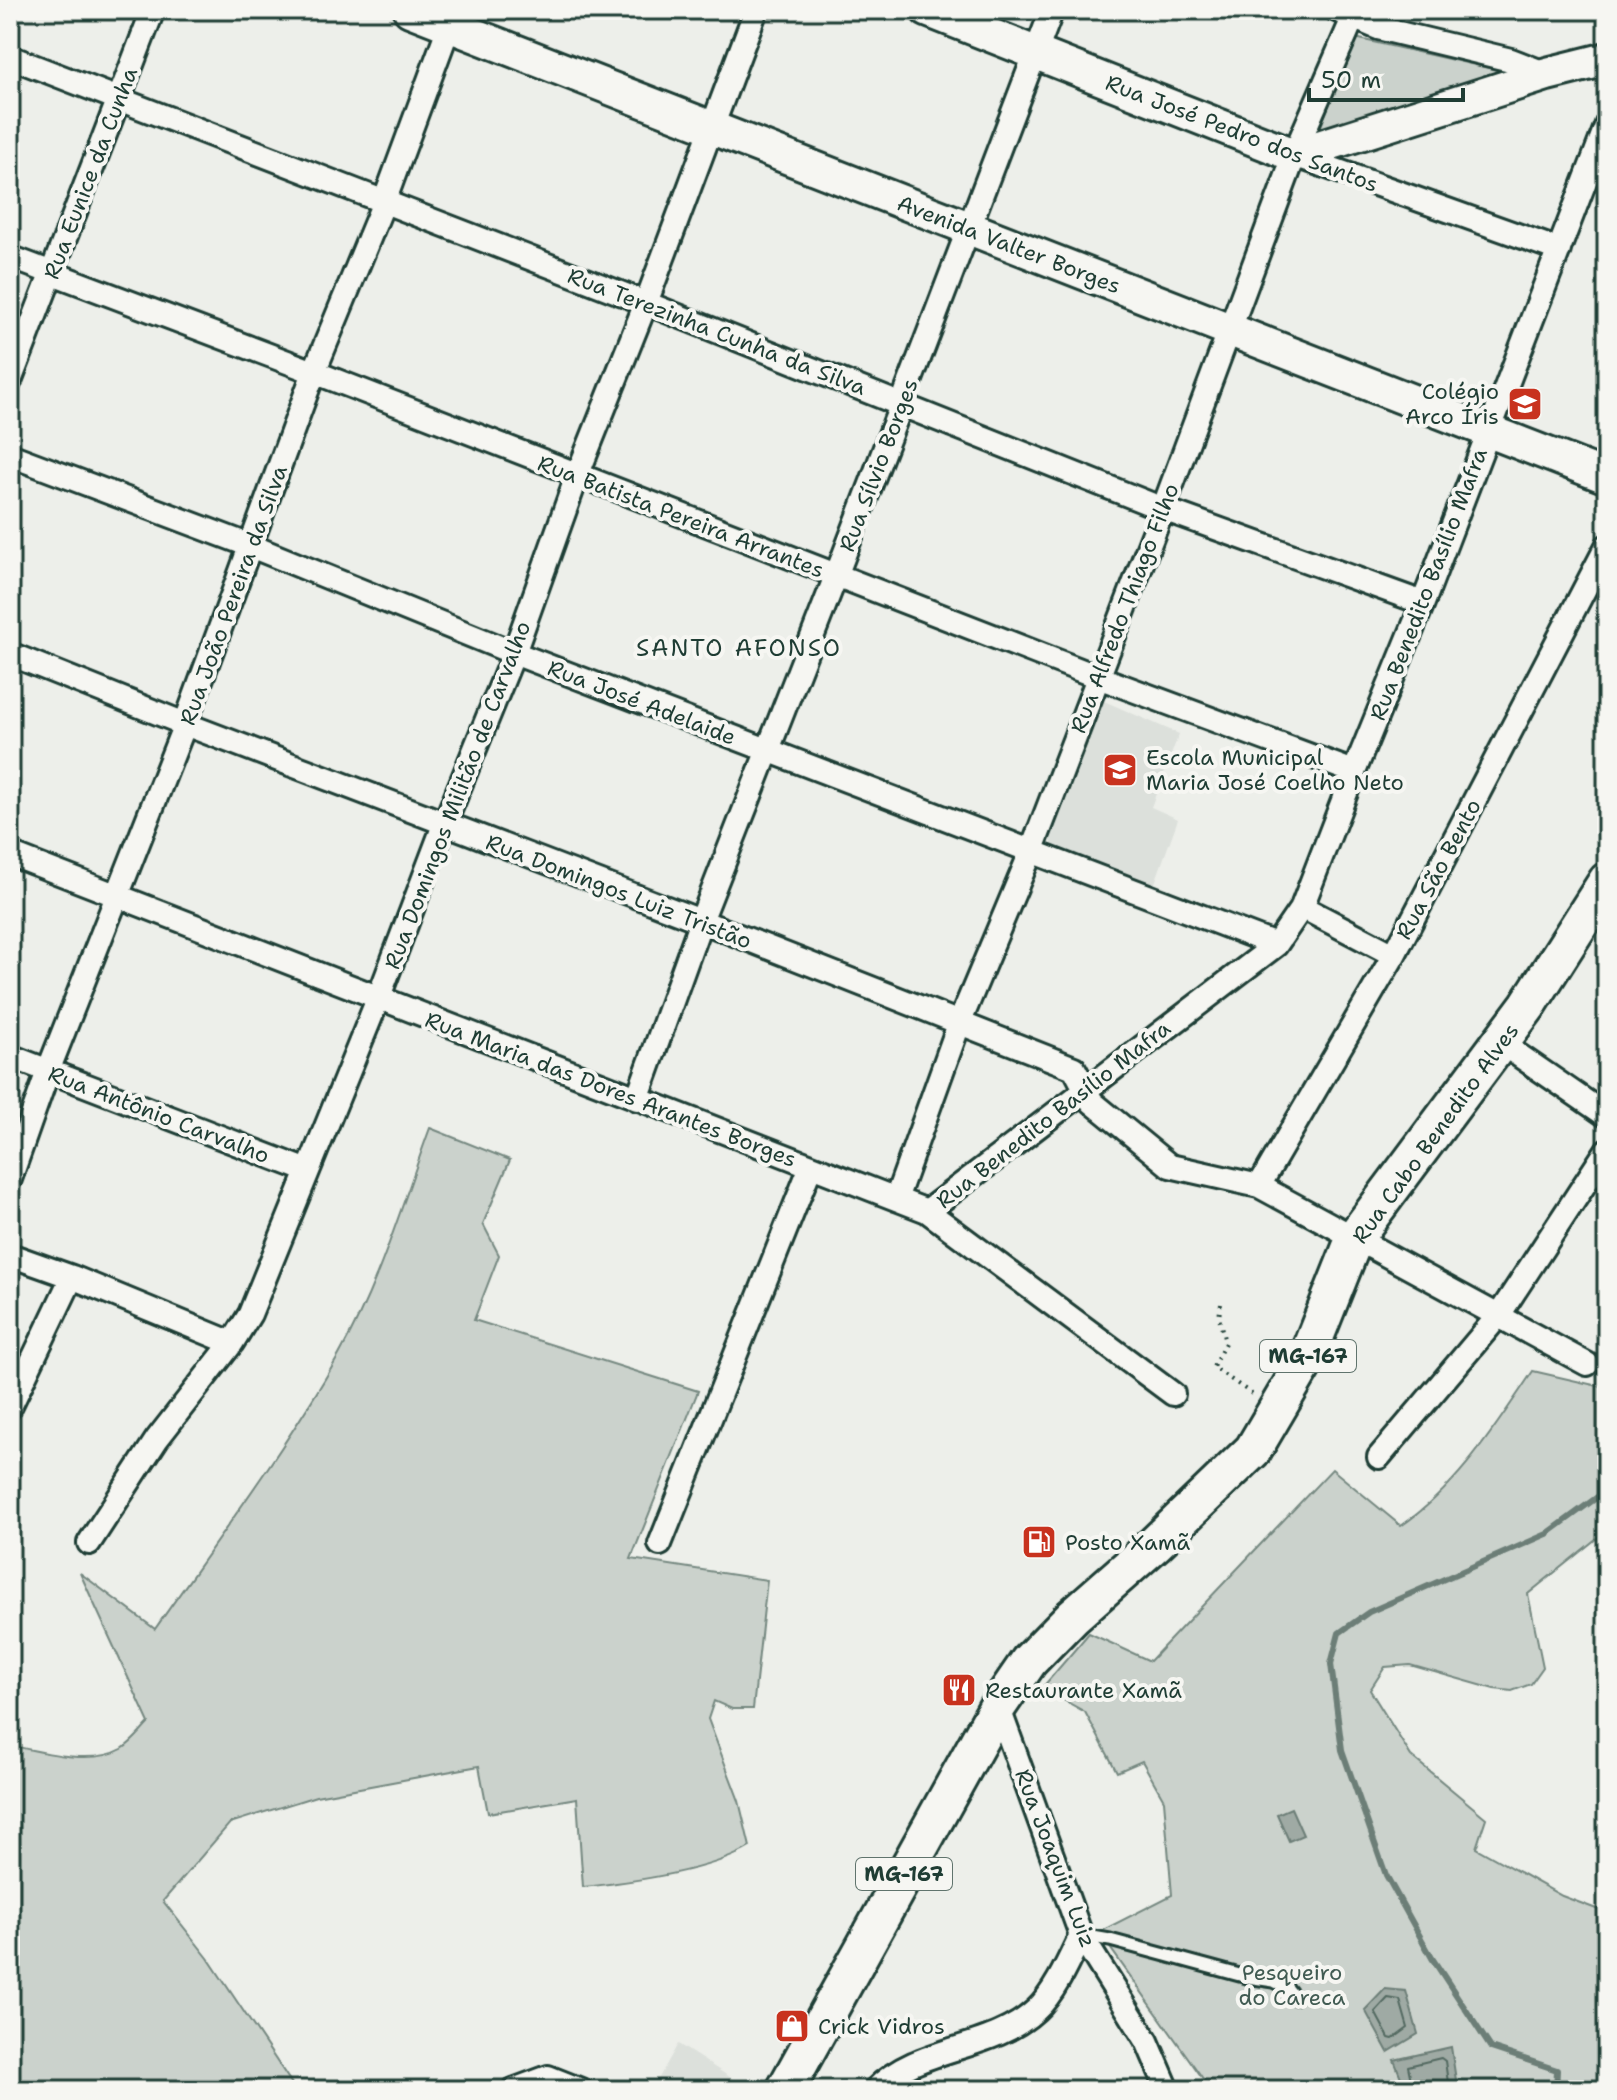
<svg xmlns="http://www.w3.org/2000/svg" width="1617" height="2100" viewBox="0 0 1617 2100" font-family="'Shantell Sans',sans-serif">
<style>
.built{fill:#dce0db}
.green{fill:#cbd2cc;stroke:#758880;stroke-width:2}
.water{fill:#9faaa4;stroke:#6c7e77;stroke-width:2}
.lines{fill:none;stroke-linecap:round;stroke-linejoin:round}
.shore{stroke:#526961;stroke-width:2}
.stream{stroke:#6c7e77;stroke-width:6}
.lane-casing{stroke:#1f3d34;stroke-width:17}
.street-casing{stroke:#1f3d34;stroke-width:28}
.secondary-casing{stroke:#1f3d34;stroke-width:38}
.primary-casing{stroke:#1f3d34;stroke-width:42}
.path{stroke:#1f3d34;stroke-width:4;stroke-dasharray:2 6;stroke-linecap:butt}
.lane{stroke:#f6f6f2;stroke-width:11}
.street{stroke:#f6f6f2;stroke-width:22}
.secondary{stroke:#f6f6f2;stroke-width:32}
.primary{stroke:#f6f6f2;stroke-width:36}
.labels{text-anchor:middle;stroke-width:8;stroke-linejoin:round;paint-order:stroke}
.shield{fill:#f6f6f2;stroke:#60746d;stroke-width:2}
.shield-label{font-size:20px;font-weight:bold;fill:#1f3d34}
.street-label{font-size:22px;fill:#1f3d34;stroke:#f6f6f2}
.poi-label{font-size:22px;fill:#1f3d34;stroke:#f6f6f2;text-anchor:start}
.park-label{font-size:22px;fill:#415b52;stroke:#f6f6f2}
.neighbourhood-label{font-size:24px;letter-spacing:2px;fill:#1f3d34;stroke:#f6f6f2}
</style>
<rect width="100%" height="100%" fill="#edefea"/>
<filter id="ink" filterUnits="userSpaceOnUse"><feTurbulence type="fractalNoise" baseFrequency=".0125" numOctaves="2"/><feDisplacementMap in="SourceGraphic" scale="16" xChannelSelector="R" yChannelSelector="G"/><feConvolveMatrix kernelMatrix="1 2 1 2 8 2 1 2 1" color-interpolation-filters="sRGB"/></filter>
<g filter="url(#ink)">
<path class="built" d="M 1104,701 L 1179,734 L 1151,807 L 1178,819 L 1152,891 L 1054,851 L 1051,840 L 1100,704 Z
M 678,2044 L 750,2090 L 652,2090 Z"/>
<path class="green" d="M 1355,38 L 1511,73 L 1318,134 Z
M 430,1128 L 510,1160 L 483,1224 L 499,1255 L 474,1320 L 698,1391 L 631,1559 L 767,1580 L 753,1709 L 732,1709 L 714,1701 L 708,1719 L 739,1801 L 750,1847 C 711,1871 630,1882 583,1887 L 577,1798 L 488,1813 L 479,1766 L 316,1796 L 230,1823 L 163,1901 L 208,1958 L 296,2090 L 10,2090 L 10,1745 C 41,1752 92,1766 122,1749 C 132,1743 141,1731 149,1723 L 80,1573 L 155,1629 C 217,1540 285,1449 339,1355 C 379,1284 402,1204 430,1128 Z
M 1533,1371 L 1607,1388 L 1607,1530 L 1528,1594 L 1543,1667 L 1531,1684 L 1512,1691 L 1494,1689 L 1410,1665 L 1385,1667 L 1370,1690 L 1411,1756 L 1486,1818 L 1476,1848 L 1562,1896 L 1607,1913 L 1607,2090 L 1211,2090 L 1099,1932 L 1172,1895 L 1164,1800 L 1142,1761 L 1117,1772 L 1085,1712 L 1042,1688 L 1089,1633 L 1150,1661 L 1332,1469 L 1401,1526 C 1458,1487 1495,1427 1533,1371 Z"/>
<path class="water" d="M 1291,1808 L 1303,1835 L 1289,1841 L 1277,1814 Z
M 1385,1989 L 1406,1991 L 1418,2034 L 1388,2052 L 1365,2010 Z
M 1451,2047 L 1457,2087 L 1438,2090 L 1406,2090 L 1394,2060 Z"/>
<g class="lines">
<path class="shore" d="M 1388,1998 L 1400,2000 L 1408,2028 L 1393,2039 L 1389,2038 L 1375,2012 Z
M 1413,2090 L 1408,2066 L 1441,2058 L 1445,2061 L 1449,2090"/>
<path class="stream" d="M 1556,2090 L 1557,2070 L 1491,2048 L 1432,1958 L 1386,1875 L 1342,1750 L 1331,1664 L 1339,1633 L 1369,1612 L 1547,1534 L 1607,1490"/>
<g class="lane-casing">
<path id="lane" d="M 1081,1935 L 1110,1940 L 1247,1977 L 1274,1981 L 1286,1987 L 1295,1998"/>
</g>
<g class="street-casing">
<path id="street" d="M 1336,10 L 1378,28 L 1511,60 L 1547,74
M 10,57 L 646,303 L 1163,509 L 1423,603
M 1294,155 L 1559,250
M 10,257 L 314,372 L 1098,677 L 1354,772
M 10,381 L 153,10
M 10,455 L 251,546 L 514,653 L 1276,945
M 10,654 L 185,724 L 701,921 L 1074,1068 L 1092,1102 L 1170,1166 L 1259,1186 L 1587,1364
M 10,854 L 927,1211 L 1173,1394
M 1302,907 L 1394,955
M 1501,1043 L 1607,1116
M 10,1056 L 308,1171
M 637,1099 L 701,921 L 836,576 L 1052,10
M 10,1179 L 48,1071 L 185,724 L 314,372 L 384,202 L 455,10
M 1259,1186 L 1394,955 L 1607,546
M 896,1199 L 959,1024 L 1031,852 L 1163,509 L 1301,138 L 1353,18
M 927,1211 L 1276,945 L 1302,907 L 1354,772 L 1423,603 L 1607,124
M 10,1255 L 72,1277 L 232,1343
M 10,1407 L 72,1277
M 1379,1457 L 1499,1315 L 1607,1150
M 89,1543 L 157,1439 L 232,1343 L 250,1314 L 378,999 L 444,825 L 514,653 L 577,476 L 646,303 L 756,10
M 660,1544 L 811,1166
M 998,1706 L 1081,1935 L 1147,2041 L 1168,2090
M 513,2090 L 548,2077 L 581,2090
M 875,2090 C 918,2045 991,2052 1036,2010 C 1055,1993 1070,1958 1081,1935"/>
</g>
<g class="secondary-casing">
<path id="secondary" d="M 410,10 L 1607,477
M 927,10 L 1294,155 L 1547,74 L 1607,59"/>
</g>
<g class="primary-casing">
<path id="primary" d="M 785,2090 L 998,1706 L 1029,1661 L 1073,1616 L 1155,1544 L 1253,1450 L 1306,1360 L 1355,1237 L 1528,1005 L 1607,881"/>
</g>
<path class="path" d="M 1221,1304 L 1219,1317 L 1225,1343 L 1213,1367 L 1255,1396"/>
<use href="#lane" class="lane"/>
<use href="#street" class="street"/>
<use href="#secondary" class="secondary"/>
<use href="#primary" class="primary"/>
</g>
</g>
<defs>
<g id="school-square" transform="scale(1.8)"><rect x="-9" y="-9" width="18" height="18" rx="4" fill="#c8321e" stroke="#f6f6f2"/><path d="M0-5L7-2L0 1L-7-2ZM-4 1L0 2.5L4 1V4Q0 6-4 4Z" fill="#fff"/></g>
<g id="fuel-square" transform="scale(1.8)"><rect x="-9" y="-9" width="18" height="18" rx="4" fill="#c8321e" stroke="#f6f6f2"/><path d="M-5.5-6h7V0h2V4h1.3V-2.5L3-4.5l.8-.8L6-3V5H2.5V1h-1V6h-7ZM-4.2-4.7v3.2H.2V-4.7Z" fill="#fff"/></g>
<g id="restaurant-square" transform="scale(1.8)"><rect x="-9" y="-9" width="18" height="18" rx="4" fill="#c8321e" stroke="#f6f6f2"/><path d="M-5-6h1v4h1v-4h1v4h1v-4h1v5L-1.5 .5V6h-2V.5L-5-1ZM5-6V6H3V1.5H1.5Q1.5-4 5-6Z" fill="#fff"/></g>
<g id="shop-square" transform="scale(1.8)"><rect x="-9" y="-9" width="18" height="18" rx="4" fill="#c8321e" stroke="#f6f6f2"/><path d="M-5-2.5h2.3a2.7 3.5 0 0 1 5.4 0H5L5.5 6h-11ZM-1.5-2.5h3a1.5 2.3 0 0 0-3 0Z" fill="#fff"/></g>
</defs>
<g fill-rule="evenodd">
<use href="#school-square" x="1525" y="404"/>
<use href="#school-square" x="1120" y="770"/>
<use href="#fuel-square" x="1039" y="1542"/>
<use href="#restaurant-square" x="959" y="1690"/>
<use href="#shop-square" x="792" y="2026"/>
</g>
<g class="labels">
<g class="shield">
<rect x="1260" y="1340" width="96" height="32" rx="6"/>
<rect x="856" y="1858" width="96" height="32" rx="6"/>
</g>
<g class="shield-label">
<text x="1308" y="1363">MG-167</text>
<text x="904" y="1881">MG-167</text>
</g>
<g class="street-label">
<text transform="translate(1242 133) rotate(21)" y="8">Rua José Pedro dos Santos</text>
<text transform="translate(90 173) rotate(-69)" y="8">Rua Eunice da Cunha</text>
<text transform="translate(1009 244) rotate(21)" y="8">Avenida Valter Borges</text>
<text transform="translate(717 331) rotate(21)" y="8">Rua Terezinha Cunha da Silva</text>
<text transform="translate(878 465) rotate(-69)" y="8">Rua Sílvio Borges</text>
<text transform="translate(681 516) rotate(21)" y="8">Rua Batista Pereira Arrantes</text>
<text transform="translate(1428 584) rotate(-69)" y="8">Rua Benedito Basílio Mafra</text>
<text transform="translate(233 595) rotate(-70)" y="8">Rua João Pereira da Silva</text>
<text transform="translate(1124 608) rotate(-69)" y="8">Rua Alfredo Thiago Filho</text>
<text transform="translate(642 702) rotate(21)" y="8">Rua José Adelaide</text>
<text transform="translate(457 795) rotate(-69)" y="8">Rua Domingos Militão de Carvalho</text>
<text transform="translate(1438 869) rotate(-62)" y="8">Rua São Bento</text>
<text transform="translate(619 891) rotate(21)" y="8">Rua Domingos Luiz Tristão</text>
<text transform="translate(611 1089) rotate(21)" y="8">Rua Maria das Dores Arantes Borges</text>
<text transform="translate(159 1114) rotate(21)" y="8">Rua Antônio Carvalho</text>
<text transform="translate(1053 1114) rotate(-38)" y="8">Rua Benedito Basílio Mafra</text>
<text transform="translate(1435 1133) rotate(-54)" y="8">Rua Cabo Benedito Alves</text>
<text transform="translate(1056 1858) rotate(69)" y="8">Rua Joaquim Luiz</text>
</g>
<g class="poi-label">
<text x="1499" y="399" text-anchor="end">Colégio<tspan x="1499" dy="25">Arco Íris</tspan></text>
<text x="1146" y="765">Escola Municipal<tspan x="1146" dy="25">Maria José Coelho Neto</tspan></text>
<text x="1065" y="1550">Posto Xamã</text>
<text x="985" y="1698">Restaurante Xamã</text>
<text x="818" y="2034">Crick Vidros</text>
</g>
<g class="park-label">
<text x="1292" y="1980">Pesqueiro<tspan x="1292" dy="25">do Careca</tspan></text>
</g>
<g class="neighbourhood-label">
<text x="739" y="656">SANTO AFONSO</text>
</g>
</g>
<rect width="1617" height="2100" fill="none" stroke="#f6f6f2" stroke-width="40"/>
<rect x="20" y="20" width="1577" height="2060" fill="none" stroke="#1f3d34" stroke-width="3" filter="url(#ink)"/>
<path d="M1309 88v12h154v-12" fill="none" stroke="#1f3d34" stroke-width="4"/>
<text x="1321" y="88" font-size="24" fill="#1f3d34" stroke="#f6f6f2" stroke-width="6" paint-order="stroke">50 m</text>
</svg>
